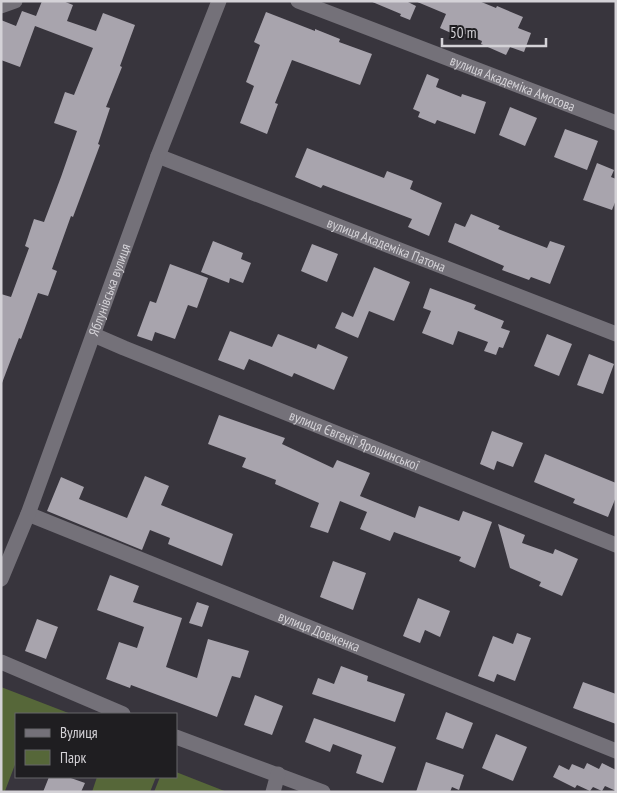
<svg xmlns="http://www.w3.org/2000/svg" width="617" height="793" viewBox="0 0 617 793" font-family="'PT Sans Narrow',sans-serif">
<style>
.green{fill:#566739}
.building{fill:#a8a4ad}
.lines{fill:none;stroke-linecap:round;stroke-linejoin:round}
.street{stroke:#747179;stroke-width:15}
.labels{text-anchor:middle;stroke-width:5;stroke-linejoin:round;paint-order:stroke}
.street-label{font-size:14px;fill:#d4d2d7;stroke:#1f1e21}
</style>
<rect width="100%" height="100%" fill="#38353d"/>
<path class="green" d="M 1,687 L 71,714 L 16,714 L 16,762 L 5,791 L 1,790 Z
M 176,772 L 227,792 L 154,792 L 160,777 L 176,777 Z
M 97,777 L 156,777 L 150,792 L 92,792 Z"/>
<path class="building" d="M 42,1 L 63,1 L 73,5 L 67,21 L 96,31 L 103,13 L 135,25 L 120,66 L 122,67 L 106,107 L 110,108 L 98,144 L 100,145 L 73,217 L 71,216 L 52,269 L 57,271 L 48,296 L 38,293 L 21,339 L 19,338 L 2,383 L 1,294 L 11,297 L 29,248 L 25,246 L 34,219 L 44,222 L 61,177 L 77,131 L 54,123 L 65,92 L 74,95 L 93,48 L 35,26 L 20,67 L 1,60 L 1,20 L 16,26 L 22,11 L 36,16 Z
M 370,1 L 406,1 L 416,6 L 410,20 L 400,16 L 401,14 Z
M 415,1 L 479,1 L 496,8 L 497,6 L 523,17 L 518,28 L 531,33 L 524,52 L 510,47 L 506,55 L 481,44 L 482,41 L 453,29 L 451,33 L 440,28 L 446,14 Z
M 266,12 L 315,31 L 315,29 L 340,39 L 339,42 L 372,54 L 360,85 L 292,60 L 275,103 L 278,104 L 267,134 L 240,123 L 254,86 L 246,82 L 260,45 L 254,42 Z
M 427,74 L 439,79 L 436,87 L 461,97 L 462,94 L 486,102 L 475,134 L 437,120 L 435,124 L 418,117 L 420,112 L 413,109 Z
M 510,107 L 537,118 L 525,146 L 499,135 Z
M 565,129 L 598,141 L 587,170 L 554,157 Z
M 307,148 L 384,178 L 387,171 L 413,181 L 410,189 L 442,203 L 429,236 L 408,227 L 412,219 L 323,185 L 321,188 L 295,177 Z
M 597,163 L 614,170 L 611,177 L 616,179 L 616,200 L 612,210 L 583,200 Z
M 471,214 L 500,226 L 498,229 L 547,248 L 550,241 L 565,246 L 550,284 L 531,277 L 529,280 L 502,270 L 504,266 L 448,242 L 455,223 L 465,227 Z
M 213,241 L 243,253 L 241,259 L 251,263 L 243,283 L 230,278 L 229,283 L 201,272 Z
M 312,244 L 338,254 L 327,282 L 301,271 Z
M 170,264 L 208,278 L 197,308 L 188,305 L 175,339 L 155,332 L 152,341 L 137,336 L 150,301 L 156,303 Z
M 374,267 L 410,282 L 394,321 L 369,311 L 358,338 L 335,328 L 342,312 L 353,317 Z
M 430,288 L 476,305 L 474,309 L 504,321 L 501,328 L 510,331 L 503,348 L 499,347 L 496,355 L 484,351 L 488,342 L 458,331 L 453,345 L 422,333 L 431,311 L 423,308 Z
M 230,331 L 272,347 L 278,334 L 316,349 L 318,344 L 348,357 L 334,390 L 294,373 L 292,377 L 249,359 L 244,370 L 218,360 Z
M 547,334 L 572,344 L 559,376 L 534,366 Z
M 589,354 L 614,364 L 603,394 L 577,385 Z
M 219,415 L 285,438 L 282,444 L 333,468 L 337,460 L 370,473 L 360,496 L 415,518 L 419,506 L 459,521 L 463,511 L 492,522 L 475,568 L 459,561 L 461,557 L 394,532 L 390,541 L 360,529 L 367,512 L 340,501 L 328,533 L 310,527 L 319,503 L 275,484 L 276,480 L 242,467 L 246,458 L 208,444 Z
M 492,431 L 523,443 L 513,467 L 497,461 L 494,470 L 480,464 Z
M 545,454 L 616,483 L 616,497 L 608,517 L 573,503 L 575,499 L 534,482 Z
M 145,476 L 169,486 L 161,505 L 233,534 L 222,566 L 168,544 L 170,538 L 150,530 L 142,550 L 47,511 L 61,477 L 84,487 L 79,499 L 127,518 Z
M 498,524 L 525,535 L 522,543 L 553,554 L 555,549 L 578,559 L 562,596 L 539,586 L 541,582 L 510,568 Z
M 333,561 L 366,573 L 353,610 L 320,597 Z
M 110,575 L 139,586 L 133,602 L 182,618 L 166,667 L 197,678 L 208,639 L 249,651 L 240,678 L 232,676 L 217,717 L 131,685 L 130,688 L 106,679 L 119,642 L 137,648 L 144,627 L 97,610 Z
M 418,598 L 450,611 L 440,637 L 425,630 L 420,643 L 403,636 Z
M 197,602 L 209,606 L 202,627 L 189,623 Z
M 37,619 L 58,627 L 46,659 L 25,651 Z
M 517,633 L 531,638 L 515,681 L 497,674 L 494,682 L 478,676 L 493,636 L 513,644 Z
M 341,666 L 368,676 L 367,681 L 405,694 L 395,722 L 312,694 L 318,678 L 334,684 Z
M 583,682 L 616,694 L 616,724 L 573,708 Z
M 255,695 L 283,706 L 272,735 L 244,725 Z
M 446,712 L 473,723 L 463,749 L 436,739 Z
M 314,718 L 396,747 L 383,783 L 356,773 L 362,755 L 333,744 L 330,752 L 305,742 Z
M 496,734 L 527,747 L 513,781 L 482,768 Z
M 426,762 L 464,775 L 459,790 L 452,787 L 450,792 L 416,792 Z
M 587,763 L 599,769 L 602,763 L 616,770 L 616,791 L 605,786 L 602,791 L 593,787 L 590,791 L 577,785 L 575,788 L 553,777 L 559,765 L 569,770 L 572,764 L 584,769 Z
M 49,777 L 68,777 L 85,783 L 81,792 L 43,792 Z"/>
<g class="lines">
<g class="street">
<path id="s1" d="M 298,1 L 616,123"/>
<path d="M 1,6 L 15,1"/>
<path id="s2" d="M 158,156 L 616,334"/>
<path id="s3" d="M 94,335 L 124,348 L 616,545"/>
<path id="s4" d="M 28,514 L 616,751"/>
<path id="s5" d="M 1,579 L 28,514 L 158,156 L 219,1"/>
<path d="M 1,662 L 123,714"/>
<path d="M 176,737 L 323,792"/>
<path d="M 273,792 L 278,774"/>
</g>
</g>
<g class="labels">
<g class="street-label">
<text dy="5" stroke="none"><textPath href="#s1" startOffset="230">вулиця Академіка Амосова</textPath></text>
<text dy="5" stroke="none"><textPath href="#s2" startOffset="245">вулиця Академіка Патона</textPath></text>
<text dy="5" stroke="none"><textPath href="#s5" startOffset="309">Яблунівська вулиця</textPath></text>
<text dy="5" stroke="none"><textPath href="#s3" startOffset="281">вулиця Євгенії Ярошинської</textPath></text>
<text dy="5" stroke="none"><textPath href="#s4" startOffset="314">вулиця Довженка</textPath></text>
</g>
</g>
<rect width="617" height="793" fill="none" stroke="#d4d2d7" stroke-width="5"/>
<rect x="15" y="713" width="162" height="65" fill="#1f1e21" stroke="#67666a"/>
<rect x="25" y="729" width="25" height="8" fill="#747179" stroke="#67666a"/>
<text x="60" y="738" font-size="15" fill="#d4d2d7">Вулиця</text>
<rect x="25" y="750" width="25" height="15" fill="#566739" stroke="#67666a"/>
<text x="60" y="763" font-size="15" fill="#d4d2d7">Парк</text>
<path d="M442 38v8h104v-8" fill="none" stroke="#d4d2d7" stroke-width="2.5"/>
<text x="450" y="38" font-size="15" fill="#d4d2d7" stroke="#1f1e21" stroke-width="4" paint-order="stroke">50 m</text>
</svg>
